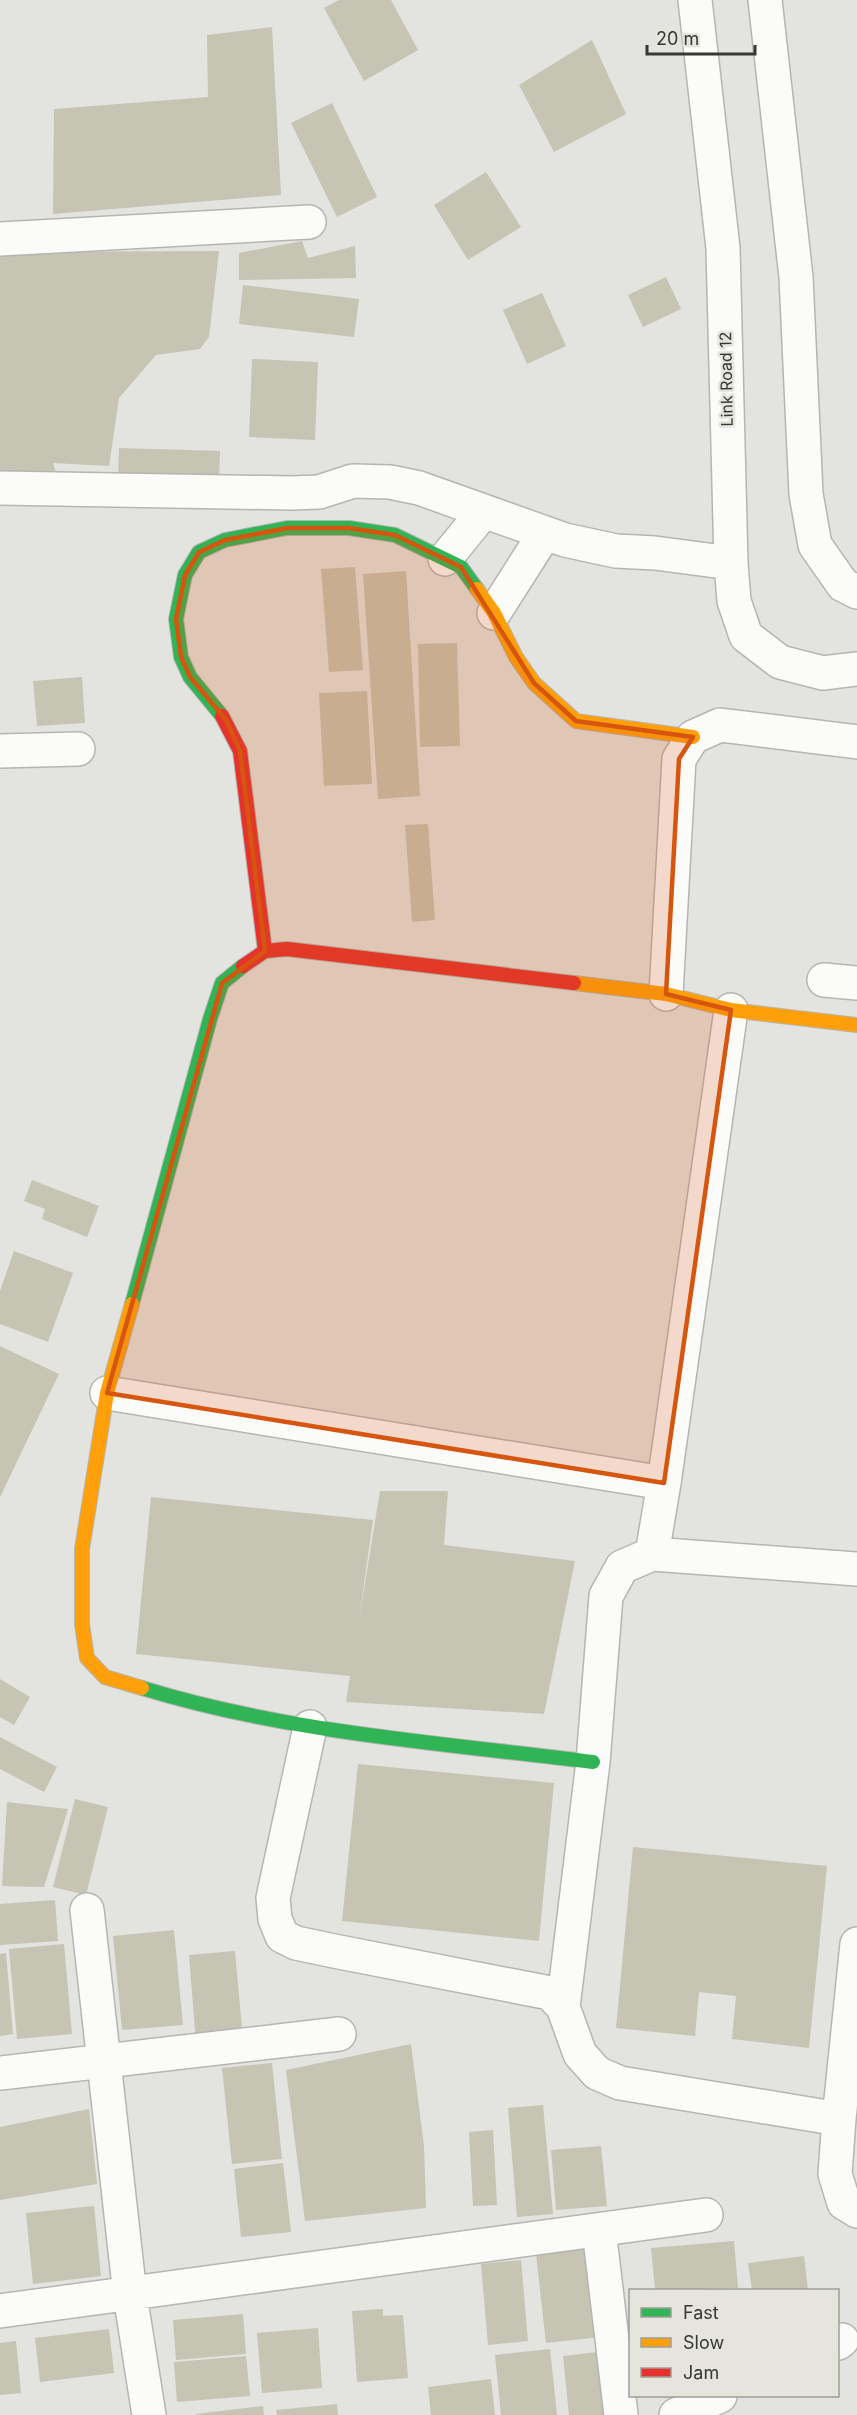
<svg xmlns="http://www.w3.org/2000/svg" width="857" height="2415" viewBox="0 0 857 2415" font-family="Inter,sans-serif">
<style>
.building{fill:#c6c4b2}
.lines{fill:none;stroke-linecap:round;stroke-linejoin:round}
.street-casing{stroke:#b5b5b2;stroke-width:36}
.fast-casing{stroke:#b5b5b2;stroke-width:16}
.slow-casing{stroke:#b5b5b2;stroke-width:16}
.jam-casing{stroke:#b5b5b2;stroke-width:16}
.street{stroke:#fbfbfa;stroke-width:33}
.fast{stroke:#30b455;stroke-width:14}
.slow{stroke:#ff9f0a;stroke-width:14}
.jam{stroke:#e5322d;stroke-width:14}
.marked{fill:#d65610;fill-opacity:0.2;stroke:#d65610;stroke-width:4.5;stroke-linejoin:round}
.labels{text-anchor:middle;stroke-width:5;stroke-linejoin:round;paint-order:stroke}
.street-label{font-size:16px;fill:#373734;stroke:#e5e4dd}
</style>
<rect width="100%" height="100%" fill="#e3e3df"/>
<path class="building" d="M 339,0 L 391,0 L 418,50 L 364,81 L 324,8 Z
M 272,27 L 281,195 L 53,214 L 54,109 L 208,97 L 207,35 Z
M 592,40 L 626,114 L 554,152 L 519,85 Z
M 332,103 L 377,197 L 337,217 L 291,123 Z
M 486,172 L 521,227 L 468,260 L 434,205 Z
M 302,241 L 308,258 L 355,246 L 356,278 L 239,280 L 239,253 Z
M 219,251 L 209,337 L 200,349 L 156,355 L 119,398 L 109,466 L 53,463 L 58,479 L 0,483 L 0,252 Z
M 666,277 L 681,309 L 643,327 L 628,295 Z
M 243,285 L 359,299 L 354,337 L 239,324 Z
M 542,293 L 566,346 L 527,364 L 503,310 Z
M 252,359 L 318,362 L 315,440 L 249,437 Z
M 119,448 L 220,451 L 219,480 L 118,478 Z
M 355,567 L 363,670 L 329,672 L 321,569 Z
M 406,571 L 420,796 L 378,799 L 363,574 Z
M 457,643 L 460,746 L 420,747 L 418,644 Z
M 82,677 L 85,723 L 37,726 L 33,681 Z
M 367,691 L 372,784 L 324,786 L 319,693 Z
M 428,824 L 435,920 L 412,922 L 405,825 Z
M 32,1180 L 99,1206 L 87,1237 L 42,1219 L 45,1209 L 24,1201 Z
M 14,1251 L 73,1273 L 48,1342 L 0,1324 L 0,1291 Z
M 0,1346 L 59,1374 L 0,1497 Z
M 380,1491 L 448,1491 L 444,1545 L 575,1561 L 544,1714 L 346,1702 L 350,1676 L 136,1654 L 151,1497 L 373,1520 L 359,1620 Z
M 0,1679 L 30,1697 L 14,1725 L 0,1717 Z
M 0,1737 L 57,1767 L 44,1792 L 0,1769 Z
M 358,1764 L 554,1783 L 539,1941 L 342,1921 Z
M 75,1799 L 108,1807 L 86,1895 L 53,1887 Z
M 7,1802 L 68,1809 L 44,1887 L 2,1886 Z
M 633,1847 L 827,1866 L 809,2048 L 732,2039 L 736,1996 L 699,1992 L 695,2036 L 616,2028 Z
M 55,1900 L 58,1941 L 0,1945 L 0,1904 Z
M 174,1930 L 183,2025 L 122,2030 L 113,1936 Z
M 64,1944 L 72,2034 L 17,2039 L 9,1949 Z
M 235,1951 L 243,2040 L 196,2043 L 189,1955 Z
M 6,1953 L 13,2034 L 0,2036 L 0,1954 Z
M 411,2044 L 424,2146 L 426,2208 L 305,2221 L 286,2070 Z
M 272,2063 L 282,2159 L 232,2164 L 222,2068 Z
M 543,2105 L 553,2214 L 517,2217 L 508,2108 Z
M 89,2109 L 97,2184 L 0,2200 L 0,2127 Z
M 493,2130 L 497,2205 L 473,2206 L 469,2132 Z
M 601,2146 L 607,2206 L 556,2210 L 551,2150 Z
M 283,2163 L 291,2232 L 241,2237 L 234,2169 Z
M 94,2206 L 101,2276 L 33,2284 L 26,2213 Z
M 734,2241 L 738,2288 L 655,2290 L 651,2248 Z
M 591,2249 L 600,2337 L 546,2343 L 536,2254 Z
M 804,2256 L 808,2290 L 752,2290 L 748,2263 Z
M 521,2260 L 528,2341 L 488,2345 L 481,2264 Z
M 383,2309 L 383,2316 L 403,2315 L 408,2378 L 357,2382 L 352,2311 Z
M 243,2314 L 246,2354 L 176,2360 L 173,2320 Z
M 318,2328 L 322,2388 L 262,2393 L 257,2333 Z
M 109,2329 L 114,2373 L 40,2382 L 35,2338 Z
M 16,2341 L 21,2393 L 0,2395 L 0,2343 Z
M 550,2349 L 557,2415 L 501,2415 L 495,2355 Z
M 607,2351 L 614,2415 L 569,2415 L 563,2356 Z
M 246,2356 L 250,2396 L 177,2402 L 174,2362 Z
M 491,2379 L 495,2415 L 431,2415 L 428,2387 Z
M 337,2404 L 338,2415 L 277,2415 L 276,2410 Z
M 263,2406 L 264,2415 L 196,2415 L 196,2414 Z"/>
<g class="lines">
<g class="street-casing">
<path id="street" d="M 695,0 L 723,248 L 731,563 L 734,601 L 746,636 L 780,662 L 823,673 L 857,669
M 765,0 L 796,277 L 806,494 L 815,545 L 843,585 L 857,592
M 0,239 L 309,222
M 0,488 L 291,493 L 319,492 L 353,481 L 390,482 L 419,488 L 565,540 L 616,551 L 655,553 L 731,563
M 445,559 L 484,511
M 494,613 L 545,533
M 0,751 L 78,749
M 824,980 L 857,983
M 666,994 L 679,759 L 693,737 L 720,725 L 857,742
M 107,1393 L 664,1483
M 652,1554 L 664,1483 L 731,1010
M 310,1727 L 273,1898 L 275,1919 L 282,1936 L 296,1943 L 334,1951 L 550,1993 L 563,2007 L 580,2054 L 597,2073 L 620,2083 L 839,2119 L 835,2174 L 844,2203 L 857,2211
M 87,1910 L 130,2295 L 149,2415
M 563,2007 L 593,1762 L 606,1596 L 622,1567 L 652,1554 L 857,1569
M 0,2073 L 339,2034
M 839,2119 L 857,1944
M 599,2230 L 621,2415
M 0,2311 L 706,2215
M 838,2343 L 842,2340
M 676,2415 L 720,2396"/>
</g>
<g class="fast-casing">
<path id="fast" d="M 222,716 L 190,677 L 181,657 L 176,619 L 185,575 L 199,552 L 225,540 L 287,528 L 349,528 L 395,535 L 461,567 L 477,589
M 132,1304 L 210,1019 L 222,983 L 243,966
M 142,1688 C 288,1733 442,1743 593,1762"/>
</g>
<g class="slow-casing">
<path id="slow" d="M 477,589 L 494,613 L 516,657 L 534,683 L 576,721 L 693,737
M 574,983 L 666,994 L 731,1010 L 857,1025
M 132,1304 L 107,1393 L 82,1549 L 82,1624 L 87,1658 L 105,1677 L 142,1688"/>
</g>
<g class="jam-casing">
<path id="jam" d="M 222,716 L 240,751 L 265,951
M 243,966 L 265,951 L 287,949 L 574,983"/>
</g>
<use href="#street" class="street"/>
<use href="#fast" class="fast"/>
<use href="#slow" class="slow"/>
<use href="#jam" class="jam"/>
</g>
<path class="marked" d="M 287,528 L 349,528 L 395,535 L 461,567 L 534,683 L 576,721 L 693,737 L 679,759 L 666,994 L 731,1010 L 664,1483 L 107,1393 L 222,983 L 265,951 L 240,751 L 226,720 L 190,677 L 181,657 L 176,619 L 185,575 L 199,552 L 225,540 Z"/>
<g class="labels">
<g class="street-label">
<text transform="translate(726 379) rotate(-91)" y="6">Link Road 12</text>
</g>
</g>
<rect x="629" y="2289" width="210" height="108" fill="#e5e4dd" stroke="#9f9f99" stroke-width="1.5"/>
<rect x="641" y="2308" width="30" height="9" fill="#30b455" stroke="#9f9f99" stroke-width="1.5"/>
<text x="683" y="2319" font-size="18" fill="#373734">Fast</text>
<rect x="641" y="2338" width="30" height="9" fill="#ff9f0a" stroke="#9f9f99" stroke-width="1.5"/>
<text x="683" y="2349" font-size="18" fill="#373734">Slow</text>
<rect x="641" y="2368" width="30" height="9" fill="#e5322d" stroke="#9f9f99" stroke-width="1.5"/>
<text x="683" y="2379" font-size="18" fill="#373734">Jam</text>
<path d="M647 45v9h108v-9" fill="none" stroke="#373734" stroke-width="3"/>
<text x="656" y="45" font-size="18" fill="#373734" stroke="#e5e4dd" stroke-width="4.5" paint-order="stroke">20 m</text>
</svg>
